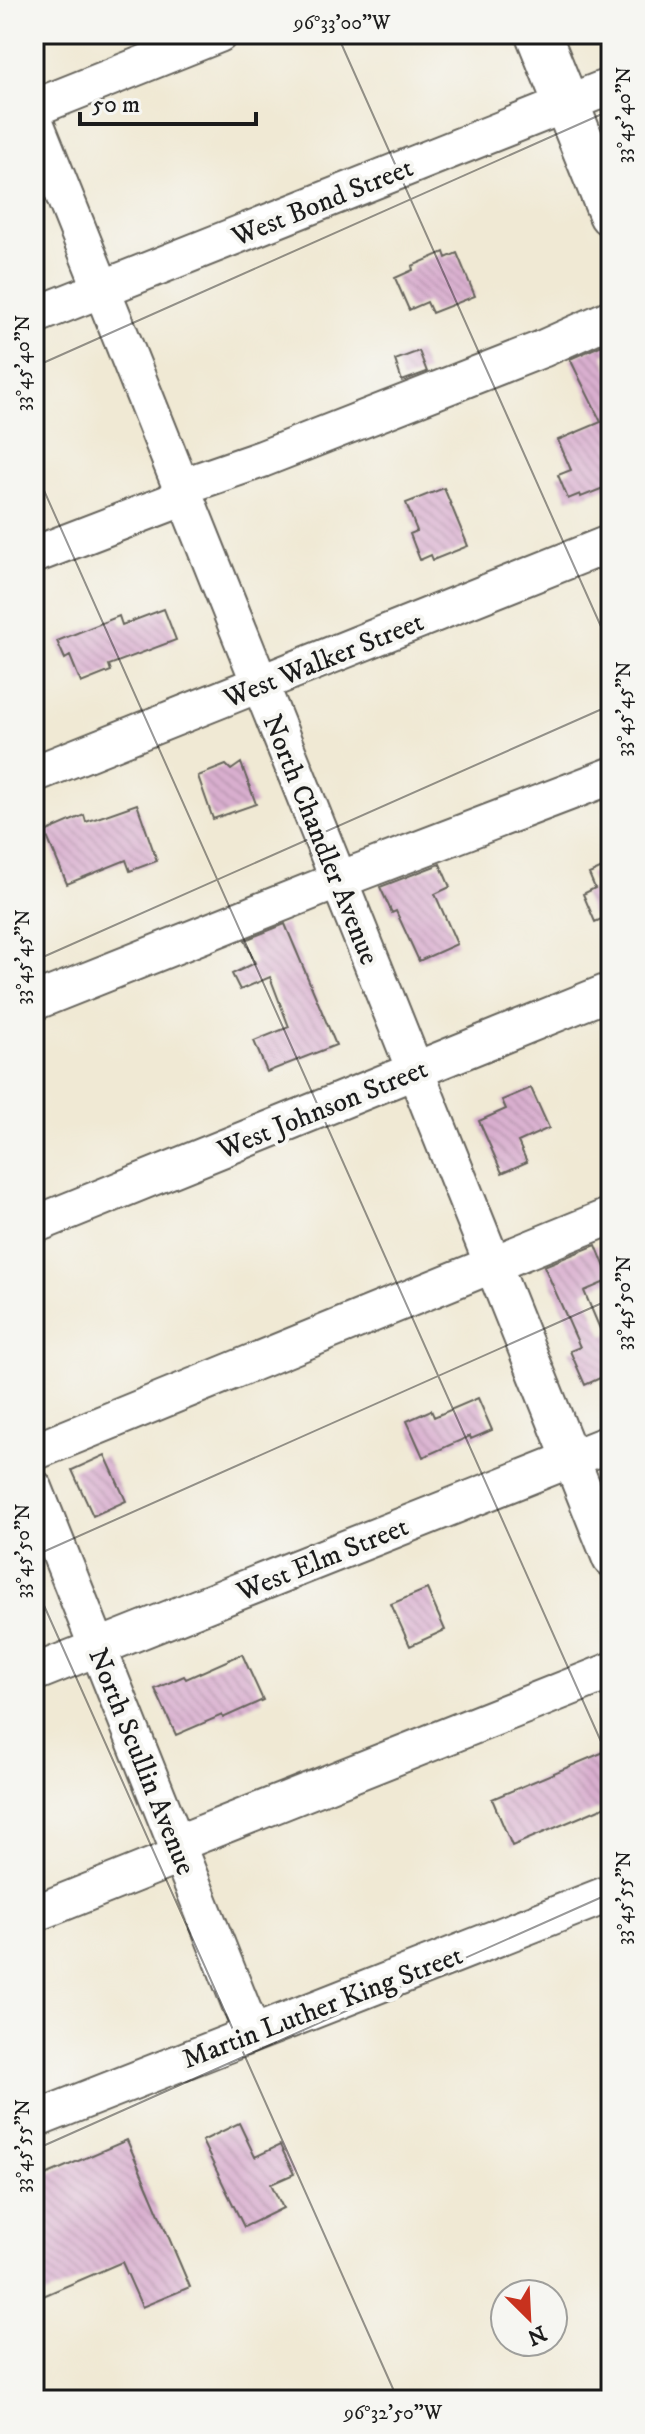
<svg xmlns="http://www.w3.org/2000/svg" width="645" height="2434" viewBox="0 0 645 2434" font-family="'IM FELL DW Pica',serif">
<style>
.building{fill:url(#building-back-hatch)}
.lines{fill:none;stroke-linecap:round;stroke-linejoin:round}
.minor-casing{stroke:#66645c;stroke-width:40}
.major-casing{stroke:#66645c;stroke-width:48}
.minor{stroke:#fff;stroke-width:36}
.major{stroke:#fff;stroke-width:44}
.ticks{fill:none;stroke:#1c1c1c;stroke-width:2;stroke-opacity:0.45}
.labels{text-anchor:middle;stroke-width:8;stroke-linejoin:round;paint-order:stroke}
.street-label{font-size:28px;fill:#1c1c1c;stroke:#f6f6f2}
.neatline{fill:none;stroke:#1c1c1c;stroke-width:3}
.ticks-label{font-size:20px;text-anchor:middle;fill:#1c1c1c}
</style>
<defs>
<pattern id="building-back-hatch" width="6" height="6" patternUnits="userSpaceOnUse" patternTransform="scale(2)"><rect width="6" height="6" fill="#d9afcf"/><path d="M-1 5l2 2M0 0l6 6M5-1l2 2" fill="none" stroke="#ba96b1"/></pattern>
</defs>
<rect width="100%" height="100%" fill="#f6f6f2"/>
<filter id="ink" filterUnits="userSpaceOnUse"><feTurbulence type="fractalNoise" baseFrequency=".0125" numOctaves="2"/><feDisplacementMap in="SourceGraphic" scale="16" xChannelSelector="R" yChannelSelector="G"/><feConvolveMatrix kernelMatrix="1 2 1 2 8 2 1 2 1" color-interpolation-filters="sRGB"/></filter>
<filter id="wash" filterUnits="userSpaceOnUse"><feTurbulence type="fractalNoise" baseFrequency=".006" numOctaves="4" result="noise"/><feDisplacementMap in="SourceGraphic" scale="32" xChannelSelector="R" yChannelSelector="G"/><feGaussianBlur stdDeviation="1.8" result="paint"/><feColorMatrix in="noise" values="0 0 0 0 0 0 0 0 0 0 0 0 0 0 0 0 0 1.4 0 .05"/><feComposite in="paint" operator="in"/></filter>
<g filter="url(#wash)">
<rect width="100%" height="100%" fill="#f0e9d4"/>
<g id="blocks">
<path class="building" d="M 444,252 L 446,258 L 457,253 L 475,296 L 432,313 L 427,302 L 409,310 L 395,278 L 413,270 L 412,266 Z
M 609,342 L 611,351 L 603,354 L 611,376 L 611,485 L 581,497 L 580,494 L 568,499 L 558,475 L 571,470 L 558,440 L 601,422 L 570,359 Z
M 419,351 L 427,372 L 402,381 L 395,360 Z
M 444,488 L 468,546 L 433,560 L 431,555 L 420,560 L 410,534 L 417,531 L 406,503 Z
M 164,609 L 176,640 L 109,665 L 111,671 L 81,683 L 70,656 L 65,659 L 57,641 L 119,616 L 122,625 Z
M 241,763 L 256,804 L 213,819 L 198,776 L 226,765 L 231,770 Z
M 137,804 L 157,861 L 130,871 L 126,860 L 67,884 L 45,832 L 84,815 L 86,822 Z
M 440,864 L 450,887 L 435,894 L 457,944 L 419,961 L 396,911 L 392,913 L 380,887 Z
M 611,864 L 611,924 L 608,916 L 595,922 L 583,894 L 595,888 L 589,874 Z
M 285,924 L 336,1045 L 267,1072 L 254,1041 L 289,1027 L 270,977 L 240,990 L 232,974 L 255,963 L 245,940 Z
M 531,1088 L 549,1128 L 518,1142 L 527,1162 L 502,1173 L 479,1121 L 506,1109 L 502,1100 Z
M 596,1245 L 610,1280 L 584,1291 L 603,1336 L 611,1333 L 611,1373 L 585,1385 L 570,1351 L 580,1347 L 544,1266 Z
M 478,1398 L 492,1430 L 471,1439 L 470,1436 L 423,1457 L 407,1421 L 431,1410 L 434,1417 Z
M 105,1455 L 126,1501 L 93,1516 L 72,1470 Z
M 427,1589 L 445,1630 L 410,1646 L 391,1604 Z
M 242,1654 L 263,1700 L 223,1718 L 222,1715 L 176,1735 L 155,1689 L 184,1676 L 186,1679 Z
M 611,1749 L 611,1804 L 512,1846 L 492,1799 Z
M 239,2123 L 255,2157 L 280,2145 L 294,2174 L 271,2184 L 283,2208 L 244,2227 L 202,2141 Z
M 127,2140 L 190,2287 L 142,2307 L 122,2262 L 34,2300 L 34,2180 Z"/>
</g>
</g>
<g filter="url(#ink)">
<use href="#blocks" fill-opacity="0" stroke="#66645c" stroke-width="2"/>
<g class="lines">
<g class="minor-casing">
<path id="minor" d="M 34,108 L 219,34
M 34,120 L 611,1559
M 34,316 L 611,86
M 181,487 L 262,459 L 542,349 L 611,318
M 34,555 L 185,497
M 34,774 L 611,543
M 34,1002 L 339,880 L 611,776
M 34,1225 L 611,991
M 34,1452 L 611,1216
M 34,1488 L 252,2033
M 34,1673 L 611,1443
M 176,1844 L 611,1671
M 34,1914 L 181,1855
M 34,2120 L 611,1893"/>
</g>
<g class="major-casing">
<path id="major" d="M 538,34 L 611,214"/>
</g>
<use href="#minor" class="minor"/>
<use href="#major" class="major"/>
</g>
</g>
<path class="ticks" d="M 337,34 L 611,649M 34,367 L 611,110M 34,468 L 611,1764M 34,961 L 611,705M 34,1556 L 611,1299M 34,1583 L 398,2400M 34,2150 L 611,1893"/>
<g class="labels">
<g class="street-label">
<text transform="translate(322 201) rotate(-22)" y="10">West Bond Street</text>
<text transform="translate(323 659) rotate(-22)" y="10">West Walker Street</text>
<text transform="translate(322 839) rotate(68)" y="10">North Chandler Avenue</text>
<text transform="translate(322 1108) rotate(-22)" y="10">West Johnson Street</text>
<text transform="translate(322 1558) rotate(-22)" y="10">West Elm Street</text>
<text transform="translate(143 1761) rotate(68)" y="10">North Scullin Avenue</text>
<text transform="translate(322 2006) rotate(-21)" y="10">Martin Luther King Street</text>
</g>
</g>
<rect width="645" height="2434" fill="none" stroke="#f6f6f2" stroke-width="88"/>
<g transform="translate(529 2318) rotate(156)"><circle r="38" fill="#f6f6f2" stroke="#9f9f9c" stroke-width="2"/>
<path d="M0-6L14 30L0 20L-14 30Z" fill="#c8321e"/>
<text y="-12" font-size="22" font-weight="bold" text-anchor="middle" fill="#1c1c1c">N</text>
</g>
<path d="M80 112v12h176v-12" fill="none" stroke="#1c1c1c" stroke-width="4"/>
<text x="92" y="112" font-size="24" fill="#1c1c1c" stroke="#f6f6f2" stroke-width="6" paint-order="stroke">50 m</text>
<rect x="44" y="44" width="557" height="2346" class="neatline"/>
<g class="ticks-label">
<text x="342" y="29">96°33'00"W</text>
<text transform="translate(623 115) rotate(-90)" y="7">33°45'40"N</text>
<text transform="translate(22 363) rotate(-90)" y="7">33°45'40"N</text>
<text transform="translate(623 709) rotate(-90)" y="7">33°45'45"N</text>
<text transform="translate(22 957) rotate(-90)" y="7">33°45'45"N</text>
<text transform="translate(623 1303) rotate(-90)" y="7">33°45'50"N</text>
<text transform="translate(22 1551) rotate(-90)" y="7">33°45'50"N</text>
<text transform="translate(623 1898) rotate(-90)" y="7">33°45'55"N</text>
<text transform="translate(22 2146) rotate(-90)" y="7">33°45'55"N</text>
<text x="393" y="2419">96°32'50"W</text>
</g>
</svg>
